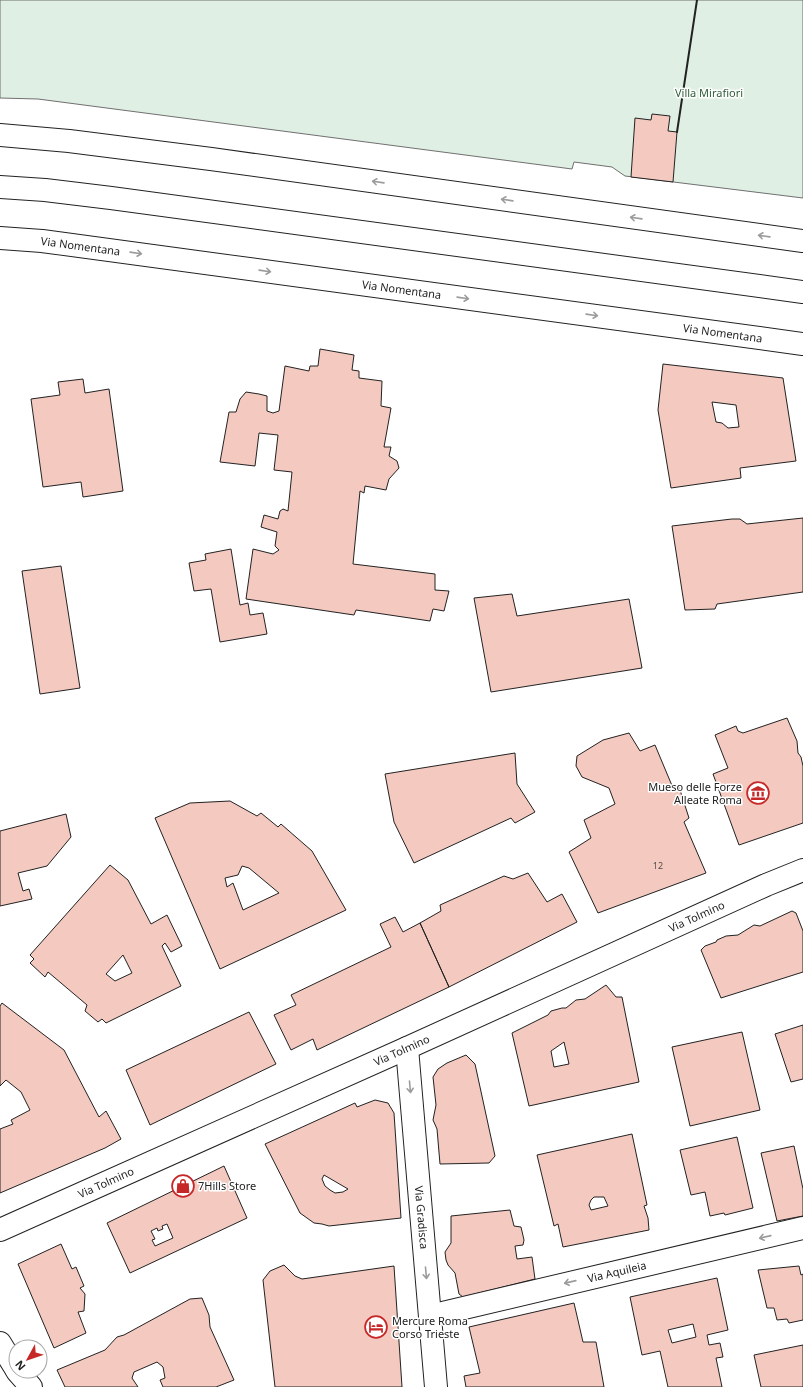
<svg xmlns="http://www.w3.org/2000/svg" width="803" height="1387" viewBox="0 0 803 1387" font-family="'Noto Sans',sans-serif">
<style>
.green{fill:#e0efe3;stroke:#6f6f6f}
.building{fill:#f3c9c0;stroke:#222;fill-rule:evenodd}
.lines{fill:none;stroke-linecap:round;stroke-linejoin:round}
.street-casing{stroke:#222;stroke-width:24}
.secondary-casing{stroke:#222;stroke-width:24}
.street{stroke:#fff;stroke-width:22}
.secondary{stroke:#fff;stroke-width:22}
.wall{stroke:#222;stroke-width:2}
.oneway{stroke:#9c9c9c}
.labels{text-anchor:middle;stroke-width:3;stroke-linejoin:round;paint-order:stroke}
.number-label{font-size:9px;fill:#564c4a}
.park-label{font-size:11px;fill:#2f5e38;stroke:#fff}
.street-label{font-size:11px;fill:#222;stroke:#fff}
.poi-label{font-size:11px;fill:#222;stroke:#fff;text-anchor:start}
</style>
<rect width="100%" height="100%" fill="#fff"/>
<path class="green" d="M 0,0 L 803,0 L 803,198 L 625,176 L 612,167 L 574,162 L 572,169 L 38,99 L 0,98 Z"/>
<path class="building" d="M 652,114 L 670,116 L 668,131 L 677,132 L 673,182 L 631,177 L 635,118 L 651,120 Z
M 320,349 L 354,355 L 352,370 L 359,371 L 359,378 L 382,381 L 381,406 L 391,408 L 384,447 L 391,447 L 389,456 L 397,461 L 399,468 L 389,479 L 386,490 L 365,486 L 364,493 L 360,491 L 353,564 L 435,574 L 435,590 L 449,591 L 444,611 L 433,609 L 430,621 L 356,610 L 354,615 L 246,599 L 253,549 L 273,554 L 279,550 L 275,546 L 277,532 L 261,527 L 264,515 L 278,519 L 280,511 L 283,509 L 288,511 L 292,472 L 274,470 L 278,435 L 259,433 L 255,466 L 220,462 L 229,412 L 236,412 L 240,399 L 246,392 L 259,394 L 267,396 L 267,411 L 273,413 L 279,411 L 285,366 L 309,371 L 310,366 L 318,366 Z
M 663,364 L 783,378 L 796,461 L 740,468 L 741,478 L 671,488 L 658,410 ZM 712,402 L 736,405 L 739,427 L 728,428 L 722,423 L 716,422 Z
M 83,379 L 85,393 L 109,389 L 123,491 L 83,497 L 81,482 L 43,487 L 31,399 L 60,395 L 58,382 Z
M 803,518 L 803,592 L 717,604 L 715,609 L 685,610 L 672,526 L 732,519 L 740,519 L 747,524 Z
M 231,549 L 240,605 L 248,603 L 250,615 L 263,613 L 267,634 L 220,642 L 211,589 L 194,591 L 189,563 L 206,560 L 205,554 Z
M 61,566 L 80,688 L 40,694 L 22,571 Z
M 512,594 L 517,616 L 629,599 L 642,668 L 491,692 L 474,598 Z
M 787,718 L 797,741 L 798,753 L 801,757 L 803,766 L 803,823 L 739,845 L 713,774 L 728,768 L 715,735 L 736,726 L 738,731 L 743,733 Z
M 629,733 L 640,751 L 655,745 L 673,788 L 679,787 L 689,818 L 684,822 L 706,873 L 598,913 L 569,852 L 591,838 L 584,820 L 615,804 L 609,788 L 582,777 L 576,766 L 577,756 L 603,740 Z
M 515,753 L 517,784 L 535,812 L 515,823 L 511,818 L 414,863 L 394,822 L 385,774 Z
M 230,801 L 257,816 L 261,813 L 278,827 L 281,824 L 312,851 L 346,910 L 220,969 L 155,818 L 190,803 ZM 242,866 L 249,868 L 279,893 L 243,910 L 233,883 L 227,887 L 225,878 L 238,875 Z
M 66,814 L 71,837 L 47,866 L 18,873 L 23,891 L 29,889 L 32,899 L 0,906 L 0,831 Z
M 110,865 L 128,880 L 151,924 L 167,915 L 182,946 L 171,952 L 165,943 L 162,946 L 181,986 L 106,1023 L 102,1019 L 98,1022 L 85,1011 L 87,1005 L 48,972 L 45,977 L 30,963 L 34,959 L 30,955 ZM 123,955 L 132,973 L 115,981 L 106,974 Z
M 528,873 L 547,902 L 562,894 L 577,922 L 449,987 L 420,923 L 441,911 L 440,905 L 504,876 L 513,879 Z
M 792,911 L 796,913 L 803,931 L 803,972 L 721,998 L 701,950 L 705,946 L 716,942 L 717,940 L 726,936 L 738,935 L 754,925 L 760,926 Z
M 395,917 L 403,932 L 420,923 L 449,987 L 317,1050 L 313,1039 L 291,1050 L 274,1015 L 296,1005 L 291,995 L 391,947 L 380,924 Z
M 606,985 L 616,997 L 622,997 L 639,1082 L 529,1106 L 512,1033 L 548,1015 L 551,1011 L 562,1008 L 566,1008 L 576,1000 L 585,999 ZM 564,1042 L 569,1064 L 554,1067 L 551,1051 Z
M 2,1003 L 64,1050 L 99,1117 L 106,1111 L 121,1139 L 105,1148 L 0,1193 L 0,1129 L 13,1124 L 11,1120 L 30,1110 L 21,1092 L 6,1080 L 0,1086 L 0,1006 Z
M 249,1012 L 276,1064 L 150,1125 L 126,1070 Z
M 803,1025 L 803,1079 L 791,1082 L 775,1034 Z
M 742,1032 L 760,1110 L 690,1126 L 672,1047 Z
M 466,1055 L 475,1064 L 495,1156 L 489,1163 L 440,1164 L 437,1129 L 433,1120 L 436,1105 L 433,1077 L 438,1069 L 447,1063 Z
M 375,1100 L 388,1103 L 394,1113 L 401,1218 L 329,1226 L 322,1224 L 314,1223 L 300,1213 L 265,1144 L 355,1103 L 357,1107 ZM 324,1175 L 348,1189 L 343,1192 L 335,1193 L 330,1190 L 325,1186 L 322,1179 Z
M 632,1134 L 647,1205 L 644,1206 L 648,1218 L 649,1230 L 563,1247 L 558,1224 L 554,1226 L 537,1155 ZM 594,1197 L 604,1197 L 608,1206 L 591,1210 L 589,1205 L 591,1200 Z
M 737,1137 L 753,1208 L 725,1215 L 724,1213 L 710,1216 L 705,1192 L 691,1195 L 680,1150 Z
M 794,1146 L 803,1189 L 803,1216 L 777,1221 L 761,1153 Z
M 224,1166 L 247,1218 L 130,1273 L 107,1223 ZM 167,1224 L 173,1238 L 155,1246 L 152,1240 L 155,1239 L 151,1231 L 157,1228 L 158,1231 L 163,1229 L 162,1226 Z
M 510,1210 L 514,1226 L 521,1227 L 524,1240 L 523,1245 L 515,1246 L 517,1259 L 532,1257 L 535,1279 L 463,1297 L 459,1294 L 455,1273 L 448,1265 L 446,1260 L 445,1252 L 451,1243 L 451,1216 Z
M 61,1244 L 72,1269 L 76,1267 L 84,1286 L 80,1288 L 85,1294 L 84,1311 L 78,1312 L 86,1333 L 54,1348 L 18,1264 Z
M 284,1265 L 295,1276 L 302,1279 L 394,1266 L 402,1387 L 275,1387 L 263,1280 L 270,1271 Z
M 799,1266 L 801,1275 L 803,1274 L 803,1320 L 789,1323 L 787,1319 L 777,1320 L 774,1308 L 767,1308 L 758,1270 Z
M 717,1278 L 728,1330 L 707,1335 L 709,1345 L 720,1343 L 723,1357 L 716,1358 L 722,1387 L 668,1387 L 660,1351 L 642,1355 L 630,1297 ZM 693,1324 L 696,1337 L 672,1343 L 668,1330 Z
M 202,1298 L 209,1315 L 210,1327 L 234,1380 L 216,1387 L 163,1387 L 160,1380 L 165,1378 L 163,1367 L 157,1362 L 134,1372 L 132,1378 L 138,1387 L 65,1387 L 57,1370 L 105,1350 L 117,1337 L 124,1335 L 190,1299 Z
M 574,1303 L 583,1342 L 596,1342 L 604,1387 L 466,1387 L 464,1376 L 480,1373 L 469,1327 Z
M 803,1345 L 803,1387 L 761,1387 L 754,1355 Z"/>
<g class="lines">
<g class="street-casing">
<g id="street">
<path id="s1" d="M 407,1048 L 436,1387"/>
<path id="s2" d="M 0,1230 L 407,1048 L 766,885 L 803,870"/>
<path id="s3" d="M 430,1316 L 803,1228"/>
<path d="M 0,1343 L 16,1369"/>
<path d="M 17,1371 L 31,1387"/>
</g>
</g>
<g class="secondary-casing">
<g id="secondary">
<path d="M 0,135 L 69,141 L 211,159 L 803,241"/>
<path d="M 0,187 L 45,190 L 111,198 L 803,292"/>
<path id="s4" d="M 0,238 L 42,241 L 803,344"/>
</g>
</g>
<use href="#street" class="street"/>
<use href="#secondary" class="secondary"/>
<path class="wall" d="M 677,132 L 697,0"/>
</g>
<defs><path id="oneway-shaft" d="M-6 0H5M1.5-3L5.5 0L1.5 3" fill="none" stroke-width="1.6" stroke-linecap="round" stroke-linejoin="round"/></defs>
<g class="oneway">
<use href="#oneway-shaft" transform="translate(378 182) rotate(-172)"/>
<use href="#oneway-shaft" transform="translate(507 200) rotate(-172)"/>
<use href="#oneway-shaft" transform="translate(636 218) rotate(-172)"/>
<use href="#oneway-shaft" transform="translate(764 236) rotate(-172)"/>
<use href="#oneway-shaft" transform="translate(136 253) rotate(8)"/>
<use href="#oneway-shaft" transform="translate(265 271) rotate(8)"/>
<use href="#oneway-shaft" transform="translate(463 298) rotate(8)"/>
<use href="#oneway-shaft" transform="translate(592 315) rotate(8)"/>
<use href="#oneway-shaft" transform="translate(410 1087) rotate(85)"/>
<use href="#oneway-shaft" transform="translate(765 1237) rotate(167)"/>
<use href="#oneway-shaft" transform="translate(426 1273) rotate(85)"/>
<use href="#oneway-shaft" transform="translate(570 1282) rotate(167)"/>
</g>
<defs>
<g id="museum-ring" transform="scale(1.15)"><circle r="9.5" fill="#fff" stroke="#c62828" stroke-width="1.5"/><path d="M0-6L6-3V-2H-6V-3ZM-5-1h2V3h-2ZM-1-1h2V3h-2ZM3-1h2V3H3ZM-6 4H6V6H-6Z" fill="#c62828"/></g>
<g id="shop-ring" transform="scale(1.15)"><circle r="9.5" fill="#fff" stroke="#c62828" stroke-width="1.5"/><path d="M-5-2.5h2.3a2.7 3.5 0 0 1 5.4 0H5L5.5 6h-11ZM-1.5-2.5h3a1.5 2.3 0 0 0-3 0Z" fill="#c62828"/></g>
<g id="hotel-ring" transform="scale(1.15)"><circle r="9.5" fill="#fff" stroke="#c62828" stroke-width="1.5"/><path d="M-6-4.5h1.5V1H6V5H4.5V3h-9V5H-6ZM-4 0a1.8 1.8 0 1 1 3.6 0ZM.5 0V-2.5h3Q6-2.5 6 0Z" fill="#c62828"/></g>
</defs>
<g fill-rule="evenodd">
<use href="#museum-ring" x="758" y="793"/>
<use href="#shop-ring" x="183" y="1186"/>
<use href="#hotel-ring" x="376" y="1327"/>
</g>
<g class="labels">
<g class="number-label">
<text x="658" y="869">12</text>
</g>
<g class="park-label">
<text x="709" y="97">Villa Mirafiori</text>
</g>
<g class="street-label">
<text dy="4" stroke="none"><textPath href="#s4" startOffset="81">Via Nomentana</textPath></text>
<text dy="4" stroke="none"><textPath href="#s4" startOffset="405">Via Nomentana</textPath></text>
<text dy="4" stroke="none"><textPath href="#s4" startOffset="729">Via Nomentana</textPath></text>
<text dy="4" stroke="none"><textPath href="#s2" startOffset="764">Via Tolmino</textPath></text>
<text dy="4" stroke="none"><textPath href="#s2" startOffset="440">Via Tolmino</textPath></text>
<text dy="4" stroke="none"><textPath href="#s2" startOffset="116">Via Tolmino</textPath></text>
<text dy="4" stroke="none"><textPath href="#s1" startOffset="170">Via Gradisca</textPath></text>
<text dy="4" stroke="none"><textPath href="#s3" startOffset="192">Via Aquileia</textPath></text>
</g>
<g class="poi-label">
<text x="742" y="791" text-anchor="end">Mueso delle Forze<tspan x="742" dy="13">Alleate Roma</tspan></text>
<text x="198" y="1190">7Hills Store</text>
<text x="392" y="1325">Mercure Roma<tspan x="392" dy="13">Corso Trieste</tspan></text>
</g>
</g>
<g transform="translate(28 1359) rotate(230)"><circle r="19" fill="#ffffff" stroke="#a7a7a7"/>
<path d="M0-3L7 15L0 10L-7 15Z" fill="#c62828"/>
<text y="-6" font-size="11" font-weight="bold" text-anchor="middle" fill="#222222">N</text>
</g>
</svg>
